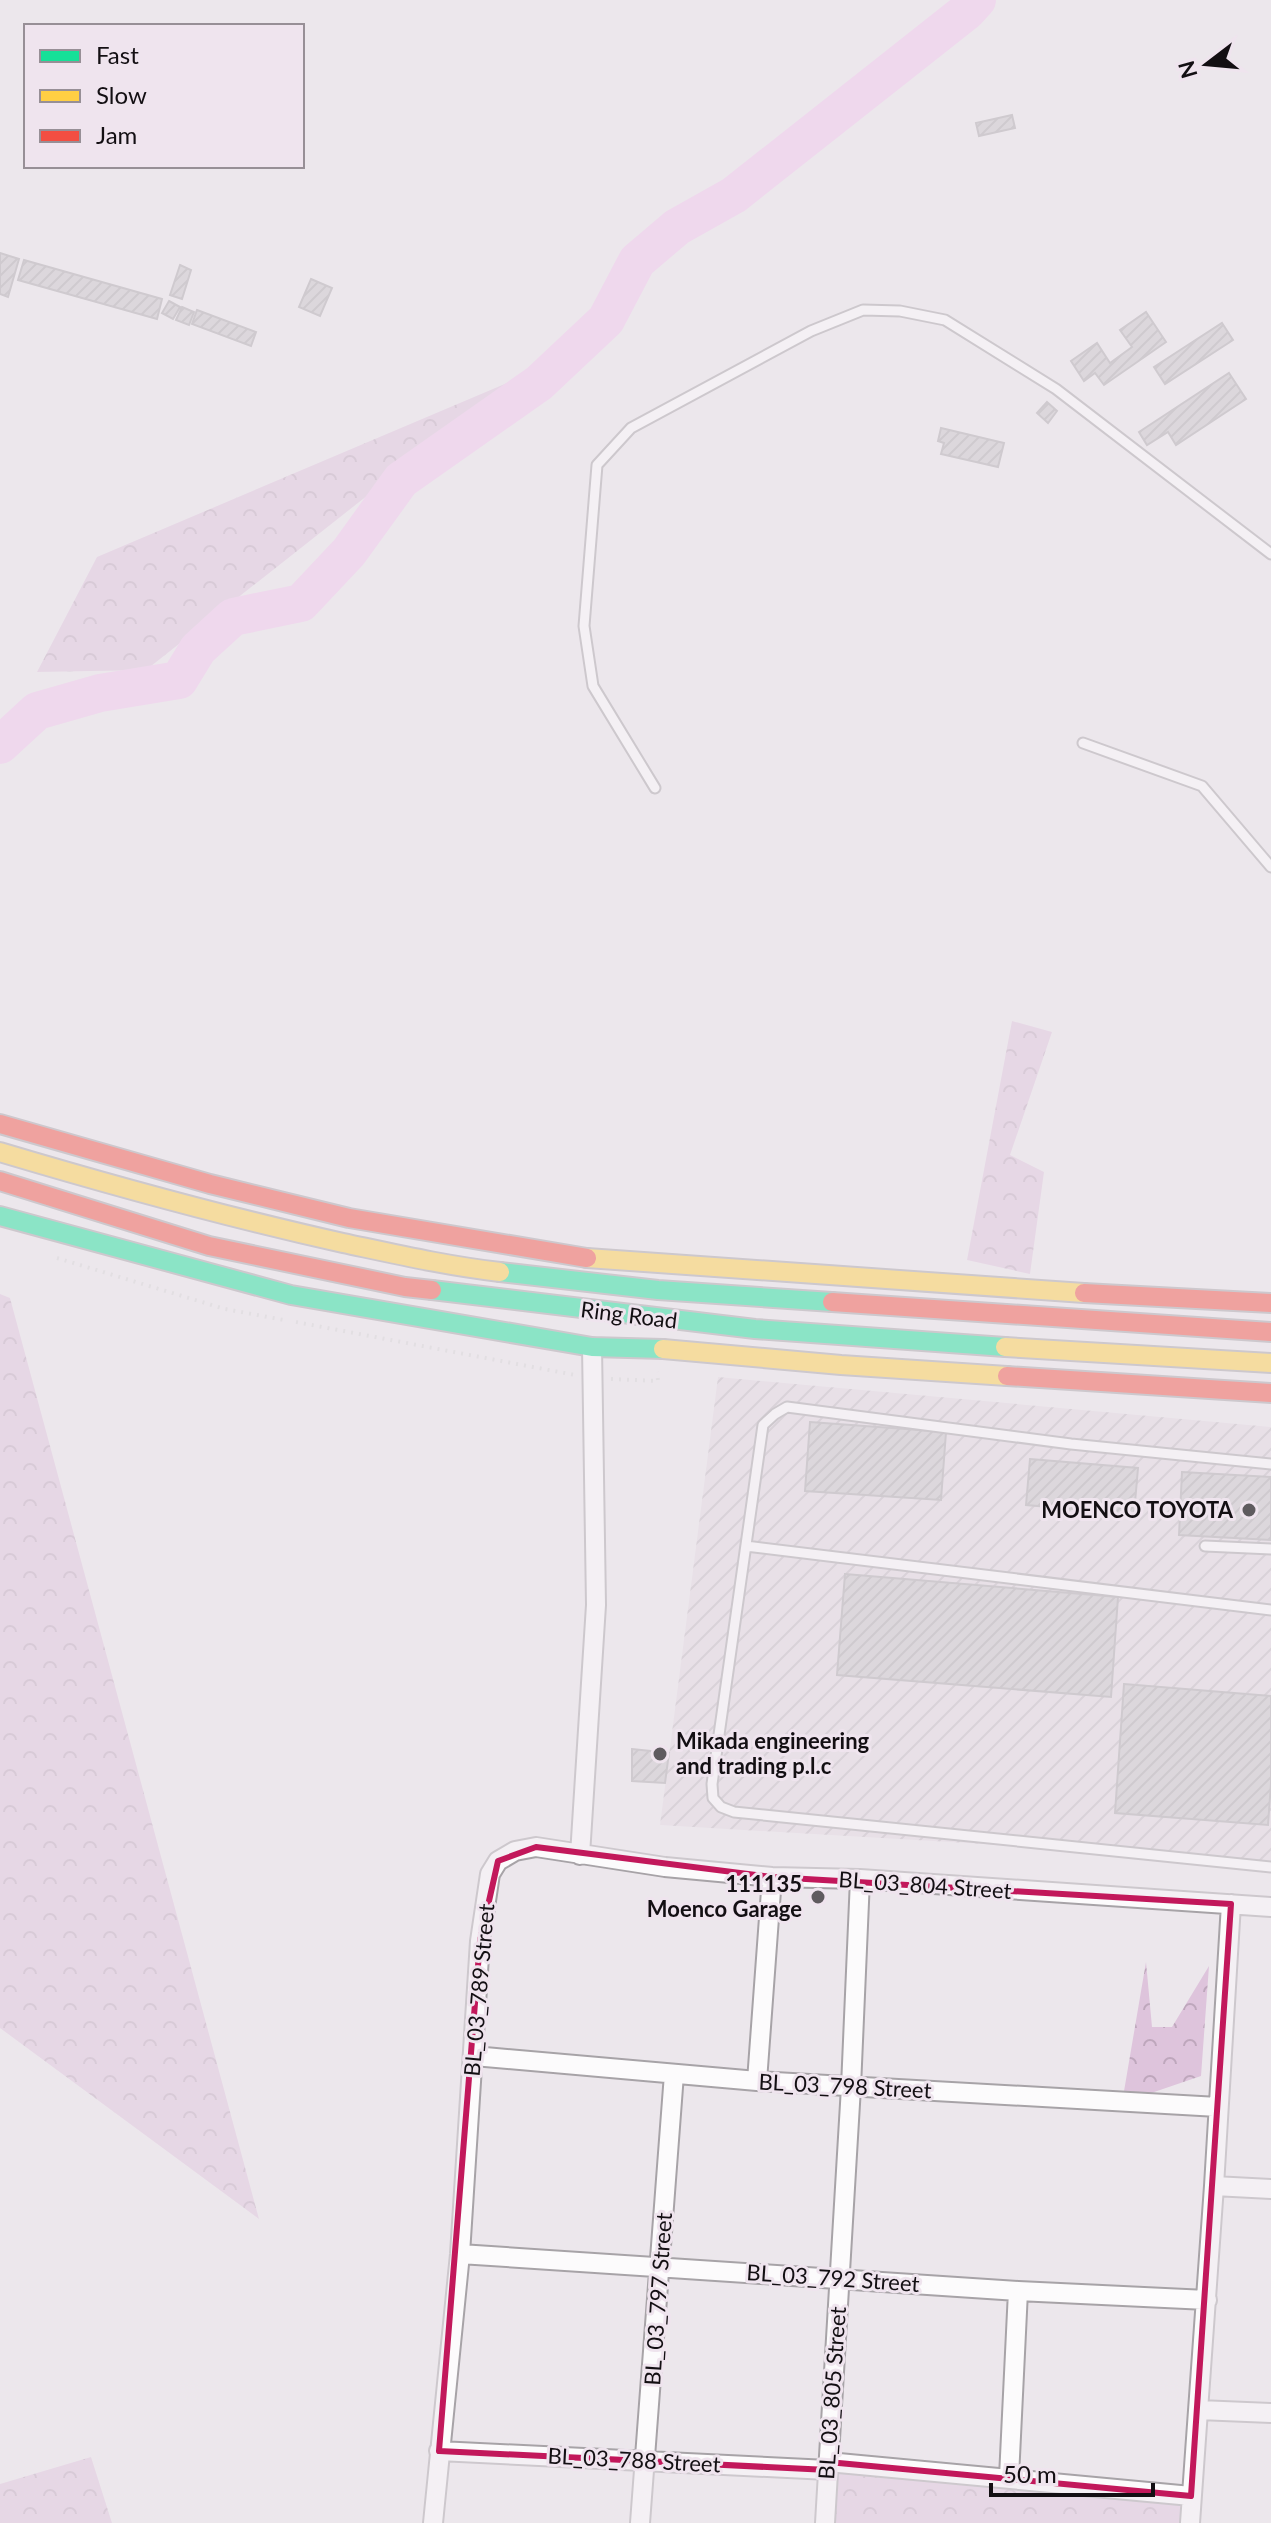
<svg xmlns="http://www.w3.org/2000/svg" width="1271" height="2523" viewBox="0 0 1271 2523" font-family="Lato,sans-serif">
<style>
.industrial{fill:url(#industrial-furrows)}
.forest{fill:url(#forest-crowns)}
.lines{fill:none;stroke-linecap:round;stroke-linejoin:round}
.river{stroke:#f1c6ed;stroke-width:38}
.building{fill:url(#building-hatch);stroke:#aba7ab;stroke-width:2}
.lane-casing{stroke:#a7a3a7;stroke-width:13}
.street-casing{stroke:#a7a3a7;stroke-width:22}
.fast-casing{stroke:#a7a3a7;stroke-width:22}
.slow-casing{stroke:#a7a3a7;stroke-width:22}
.jam-casing{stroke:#a7a3a7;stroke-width:22}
.path{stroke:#d6d4d6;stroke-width:4;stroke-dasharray:2 6;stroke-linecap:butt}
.lane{stroke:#fcfbfc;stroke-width:9}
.street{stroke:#fcfbfc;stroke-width:18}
.fast{stroke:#16e098;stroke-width:18}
.slow{stroke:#ffcf43;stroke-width:18}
.jam{stroke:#f24e42;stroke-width:18}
.marked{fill:none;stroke:#c2185b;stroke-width:6;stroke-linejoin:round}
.poi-dot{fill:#5f5b5f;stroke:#efe4ee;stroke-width:3}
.labels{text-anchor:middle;stroke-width:6;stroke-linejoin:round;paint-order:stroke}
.street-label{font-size:22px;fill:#130f13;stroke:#efe4ee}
.poi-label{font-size:22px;font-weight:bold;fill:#130f13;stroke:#efe4ee;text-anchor:end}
</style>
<defs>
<pattern id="industrial-furrows" width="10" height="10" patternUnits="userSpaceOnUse" patternTransform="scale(2)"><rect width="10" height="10" fill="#e2d8e1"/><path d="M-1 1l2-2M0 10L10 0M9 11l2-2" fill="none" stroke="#c1b8c0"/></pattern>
<pattern id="forest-crowns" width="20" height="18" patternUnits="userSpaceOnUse" patternTransform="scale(2)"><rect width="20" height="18" fill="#dec4dc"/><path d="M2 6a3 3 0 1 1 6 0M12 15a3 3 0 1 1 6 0" fill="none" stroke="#bea7bc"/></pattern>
<pattern id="building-hatch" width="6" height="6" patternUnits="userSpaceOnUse" patternTransform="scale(2)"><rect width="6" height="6" fill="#c8c4c8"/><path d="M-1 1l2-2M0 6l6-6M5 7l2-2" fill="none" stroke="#aba7ab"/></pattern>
</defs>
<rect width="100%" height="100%" fill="#ece7ec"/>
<path class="industrial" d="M 718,1377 L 1271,1427 L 1271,1861 L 660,1825 Z"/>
<path class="forest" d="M 514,380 L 146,670 L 37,672 L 97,557 Z
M 1012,1021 L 1052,1032 L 1010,1155 L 1044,1172 L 1030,1274 L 967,1260 Z
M 0,1294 L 10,1298 L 259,2219 L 0,2028 Z
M 1146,1962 L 1152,2027 L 1172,2027 L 1209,1966 L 1201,2076 L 1122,2103 Z
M 91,2457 L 112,2523 L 0,2523 L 0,2484 Z
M 825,2463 L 1192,2487 L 1191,2523 L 822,2523 Z"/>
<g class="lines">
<path class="river" d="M 0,745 L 37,711 L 100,693 L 179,680 L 198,649 L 233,617 L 301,603 L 349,552 L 401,480 L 539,383 L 606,320 L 637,261 L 677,227 L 734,195 L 967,11 L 977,0"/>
</g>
<path class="building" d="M 1012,115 L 1015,128 L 979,136 L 976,123 Z
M 0,253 L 19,259 L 8,297 L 0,294 Z
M 24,260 L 162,299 L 157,319 L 18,280 Z
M 180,265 L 191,270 L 182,299 L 170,295 Z
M 311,279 L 332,288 L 320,316 L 299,307 Z
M 169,301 L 180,307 L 173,319 L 162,313 Z
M 182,307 L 194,312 L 189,325 L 176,320 Z
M 197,310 L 256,332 L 251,346 L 192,324 Z
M 1146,312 L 1166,342 L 1104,385 L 1095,373 L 1084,381 L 1071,361 L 1097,343 L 1110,363 L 1132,347 L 1120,330 Z
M 1222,323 L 1233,340 L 1165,384 L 1154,367 Z
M 1229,373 L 1246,399 L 1176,445 L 1168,432 L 1147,445 L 1139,432 Z
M 1047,402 L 1057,411 L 1048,423 L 1037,413 Z
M 941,428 L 1004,443 L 998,467 L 941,454 L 944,443 L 938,441 Z
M 810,1422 L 946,1432 L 941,1500 L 805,1491 Z
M 1030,1459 L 1138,1468 L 1134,1514 L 1026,1505 Z
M 1182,1472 L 1271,1477 L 1271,1540 L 1179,1535 Z
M 845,1574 L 1118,1597 L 1111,1697 L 837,1675 Z
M 1124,1684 L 1271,1696 L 1271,1783 L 1268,1825 L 1115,1813 Z
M 632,1749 L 669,1753 L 665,1783 L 632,1781 Z"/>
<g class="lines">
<g class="lane-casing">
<path id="lane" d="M 1083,743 L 1202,786 L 1271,867
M 655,788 L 593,686 L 584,626 L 597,465 L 631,428 L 811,331 L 863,310 L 900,311 L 945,320 L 1056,389 L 1271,554
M 1271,1464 L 1071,1444 L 787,1407 L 775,1414 L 763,1425 L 712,1784 L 713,1798 L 721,1807 L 734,1812 L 1271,1867
M 746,1546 L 1271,1610
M 1205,1546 L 1271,1549"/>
</g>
<g class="street-casing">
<path id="street" d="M 580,1855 L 596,1605 L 592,1347
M 474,2056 L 757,2081 L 1218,2107
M 757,2081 L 772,1877
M 1214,2186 L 1271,2189
M 460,2254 L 1018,2291 L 1207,2300
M 1199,2410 L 1271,2413
M 439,2451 L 828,2470
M 828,2462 L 1191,2496
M 1009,2477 L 1018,2291
M 433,2523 L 460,2254 L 480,1941 L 490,1874 L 498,1861 L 515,1851 L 536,1847 L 665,1867 L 772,1877 L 860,1879 L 1271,1907
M 640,2523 L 674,2074
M 825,2523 L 851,2087 L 860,1879
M 1190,2523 L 1214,2186 L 1231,1904"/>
</g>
<g class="fast-casing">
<path id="fast" d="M 0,1216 L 291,1295 L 592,1347 L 663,1349
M 500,1272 L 658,1290 L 832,1302
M 432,1290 L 755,1329 L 1005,1347"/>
</g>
<g class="slow-casing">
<path id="slow" d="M 0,1152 C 114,1186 227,1217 343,1243 C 395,1254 447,1266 500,1272
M 587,1258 L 1084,1293
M 1005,1347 L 1271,1363
M 663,1349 L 841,1365 L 1007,1376"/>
</g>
<g class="jam-casing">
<path id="jam" d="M 0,1124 L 210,1184 L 349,1218 L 587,1258
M 0,1181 L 209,1246 L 405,1287 L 432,1290
M 1084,1293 L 1271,1303
M 832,1302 L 1271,1332
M 1007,1376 L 1271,1393"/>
</g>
<path class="path" d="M 57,1258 L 225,1309 L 284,1320
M 296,1322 L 575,1375
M 611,1379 L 658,1381 L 657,1372"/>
<use href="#lane" class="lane"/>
<use href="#street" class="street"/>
<use href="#fast" class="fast"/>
<use href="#slow" class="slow"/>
<use href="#jam" class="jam"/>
</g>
<path d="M0 0H1271V2523H0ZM 536,1847 L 772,1877 L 1231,1904 L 1191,2496 L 828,2462 L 828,2470 L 439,2451 L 480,1941 L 498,1861 Z" fill="#ece7ec" fill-opacity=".55" fill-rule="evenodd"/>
<path class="marked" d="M 536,1847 L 772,1877 L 1231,1904 L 1191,2496 L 828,2462 L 828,2470 L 439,2451 L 480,1941 L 498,1861 Z"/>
<g class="poi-dot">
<circle cx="1249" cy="1510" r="8"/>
<circle cx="660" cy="1754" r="8"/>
<circle cx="818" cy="1897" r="8"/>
</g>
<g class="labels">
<g class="street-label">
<text transform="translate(629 1315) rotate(7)" y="8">Ring Road</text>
<text transform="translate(925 1885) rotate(4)" y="8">BL_03_804 Street</text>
<text transform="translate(479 1990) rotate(-85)" y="8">BL_03_789 Street</text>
<text transform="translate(845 2086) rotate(3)" y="8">BL_03_798 Street</text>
<text transform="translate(833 2278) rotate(4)" y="8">BL_03_792 Street</text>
<text transform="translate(658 2299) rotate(-86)" y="8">BL_03_797 Street</text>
<text transform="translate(832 2393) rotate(-86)" y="8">BL_03_805 Street</text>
<text transform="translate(634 2460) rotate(3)" y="8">BL_03_788 Street</text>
</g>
<g class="poi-label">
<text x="1233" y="1518">MOENCO TOYOTA</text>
<text x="676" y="1749" text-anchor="start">Mikada engineering<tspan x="676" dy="25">and trading p.l.c</tspan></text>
<text x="802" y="1892">111135<tspan x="802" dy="25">Moenco Garage</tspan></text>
</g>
</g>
<rect x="24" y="24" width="280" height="144" fill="#efe4ee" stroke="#978f96" stroke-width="2"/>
<rect x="40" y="50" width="40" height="12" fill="#16e098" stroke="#978f96" stroke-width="2"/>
<text x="96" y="64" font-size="24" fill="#130f13">Fast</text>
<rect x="40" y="90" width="40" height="12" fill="#ffcf43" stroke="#978f96" stroke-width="2"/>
<text x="96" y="104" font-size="24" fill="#130f13">Slow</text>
<rect x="40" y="130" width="40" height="12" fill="#f24e42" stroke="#978f96" stroke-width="2"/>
<text x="96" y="144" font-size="24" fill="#130f13">Jam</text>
<g transform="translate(1207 64) rotate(254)" stroke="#efe4ee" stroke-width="6" paint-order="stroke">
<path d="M0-6L14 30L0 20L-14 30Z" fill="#130f13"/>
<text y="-12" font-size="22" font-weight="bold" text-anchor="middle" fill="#130f13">N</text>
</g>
<path d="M991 2483v12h162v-12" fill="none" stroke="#130f13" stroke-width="4"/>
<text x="1003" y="2483" font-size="24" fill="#130f13" stroke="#efe4ee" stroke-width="6" paint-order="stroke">50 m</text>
</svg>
